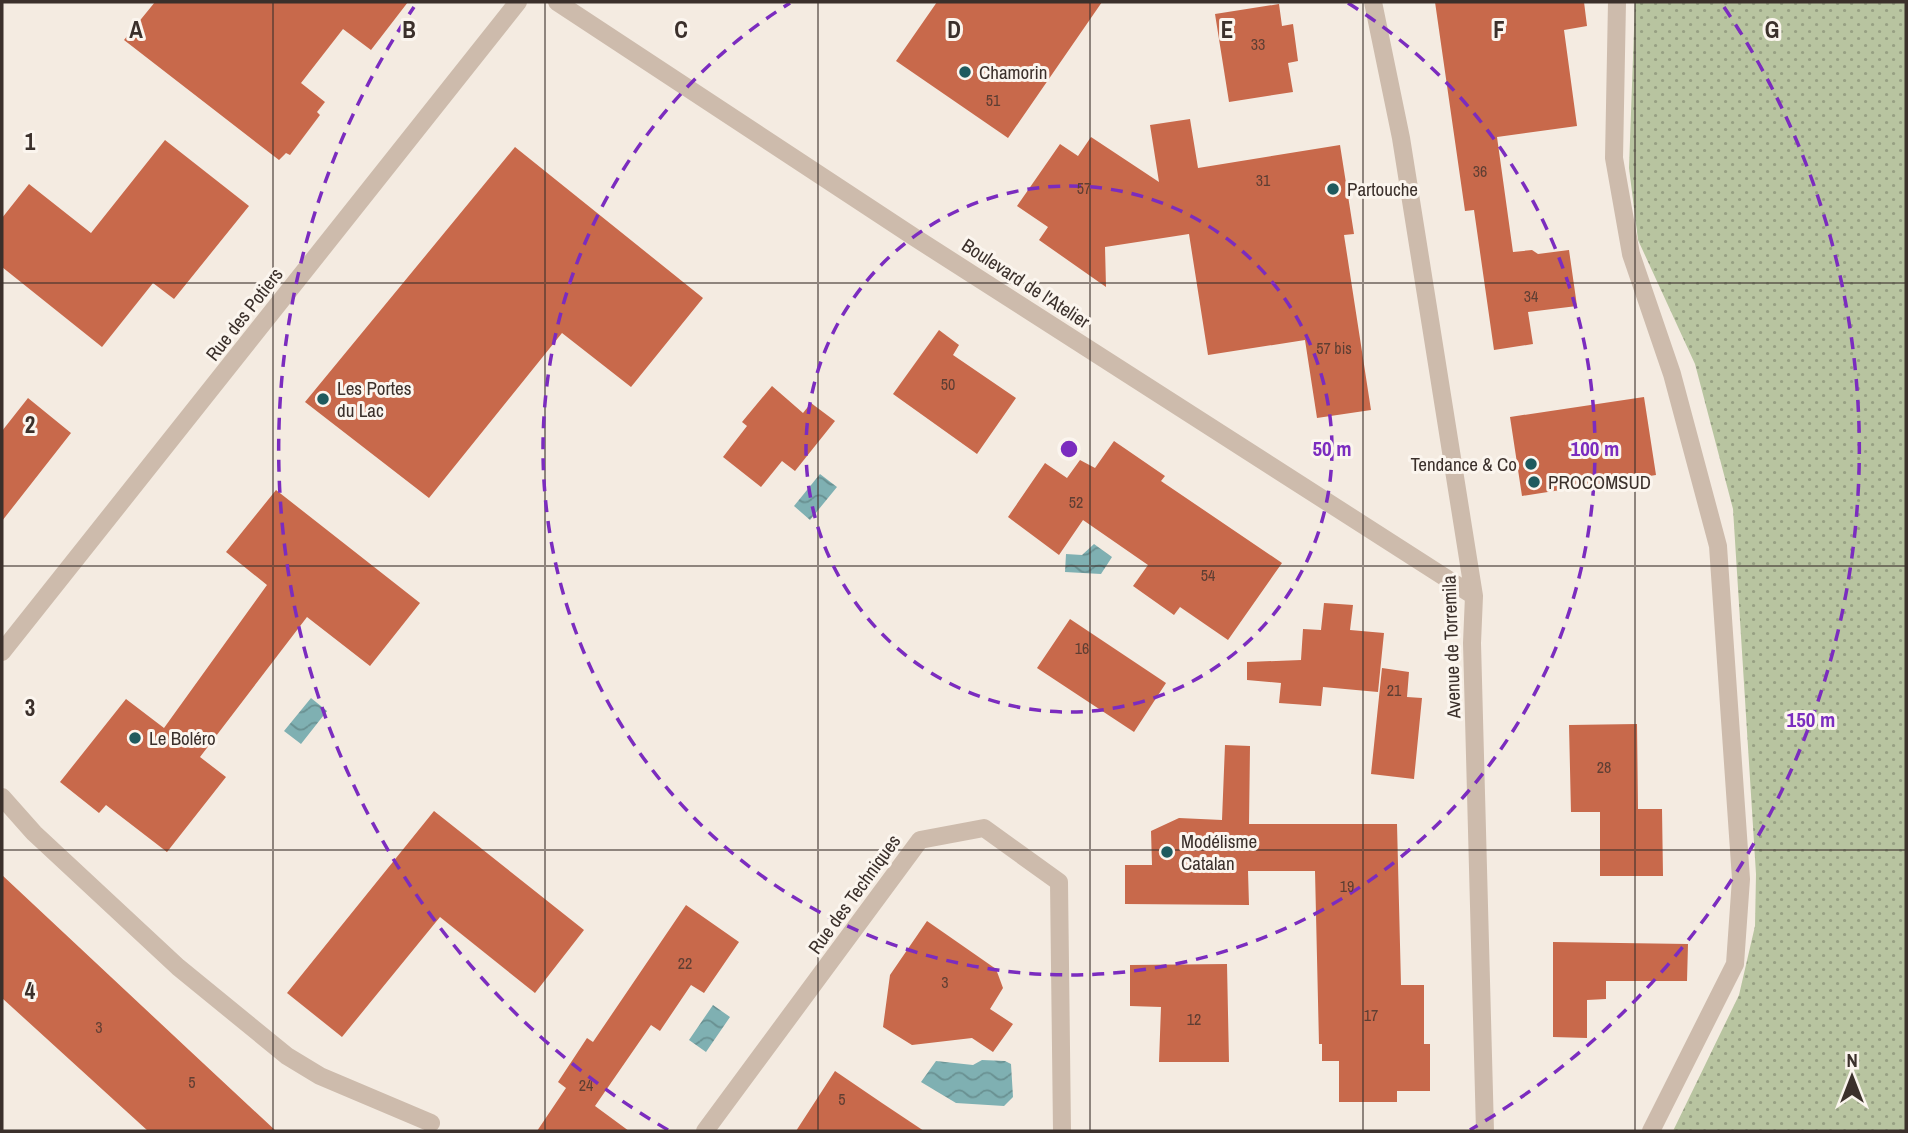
<svg xmlns="http://www.w3.org/2000/svg" width="1908" height="1133" viewBox="0 0 1908 1133" font-family="'Archivo Narrow',sans-serif">
<style>
.grass{fill:url(#grass-dots)}
.water{fill:url(#water-waves)}
.building{fill:#c8694b}
.lines{fill:none;stroke-linecap:round;stroke-linejoin:round}
.lane{stroke:#cdbbac;stroke-width:18}
.street{stroke:#cdbbac;stroke-width:18}
.grid{fill:none;stroke:#3b302b;stroke-width:2;stroke-opacity:0.55}
.ring{fill:none;stroke:#7b2cbf;stroke-width:3.5;stroke-dasharray:12 9}
.poi-dot{fill:#1f5a5e;stroke:#fbf5ee;stroke-width:2.5}
.labels{text-anchor:middle;stroke-width:6;stroke-linejoin:round;paint-order:stroke}
.number-label{font-size:16px;fill:#5e3e33}
.poi-label{font-size:19px;fill:#3b302b;stroke:#fbf5ee;text-anchor:start}
.street-label{font-size:19px;fill:#3b302b;stroke:#fbf5ee}
.grid-label{font-size:23px;text-anchor:middle;font-weight:bold;fill:#3b302b;stroke:#fbf5ee;stroke-width:6;stroke-linejoin:round;paint-order:stroke}
.centre{fill:#7b2cbf;stroke:#fbf5ee;stroke-width:3.5}
.ring-label{font-size:21px;text-anchor:middle;font-weight:bold;fill:#7b2cbf;stroke:#fbf5ee;stroke-width:6;stroke-linejoin:round;paint-order:stroke}
</style>
<defs>
<pattern id="grass-dots" width="8" height="8" patternUnits="userSpaceOnUse" patternTransform="scale(1.75)"><rect width="8" height="8" fill="#b8c4a0"/><path d="M2 2h.1M6 6h.1" fill="none" stroke="#97a083" stroke-width="1.8" stroke-linecap="round"/></pattern>
<pattern id="water-waves" width="16" height="10" patternUnits="userSpaceOnUse" patternTransform="scale(1.75)"><rect width="16" height="10" fill="#7fb0b2"/><path d="M0 5q4-4 8 0t8 0" fill="none" stroke="#699091"/></pattern>
</defs>
<rect width="100%" height="100%" fill="#f4ebe1"/>
<path class="grass" d="M 1635,2 L 1906,2 L 1906,1131 L 1673,1131 L 1739,995 L 1755,926 L 1756,874 L 1733,509 L 1695,364 L 1638,240 L 1629,168 Z"/>
<path class="water" d="M 820,474 L 837,487 L 810,520 L 794,506 Z
M 1094,544 L 1112,557 L 1101,574 L 1065,572 L 1066,554 L 1082,555 Z
M 311,698 L 327,711 L 301,744 L 284,731 Z
M 713,1005 L 730,1017 L 706,1052 L 689,1040 Z
M 982,1060 L 1005,1061 L 1011,1064 L 1013,1097 L 1004,1106 L 956,1103 L 921,1082 L 936,1061 L 973,1065 Z"/>
<path class="building" d="M 155,2 L 408,2 L 371,50 L 343,29 L 301,83 L 325,102 L 317,112 L 320,115 L 290,155 L 286,153 L 279,160 L 124,40 Z
M 937,2 L 1102,2 L 1008,138 L 896,61 Z
M 1435,2 L 1584,2 L 1587,26 L 1564,30 L 1577,126 L 1497,137 L 1513,252 L 1532,250 L 1538,254 L 1569,250 L 1577,306 L 1528,312 L 1533,344 L 1494,350 L 1474,210 L 1465,211 Z
M 1279,4 L 1282,26 L 1293,24 L 1298,61 L 1288,63 L 1293,92 L 1229,102 L 1215,14 Z
M 1190,119 L 1198,168 L 1340,145 L 1354,234 L 1344,235 L 1371,410 L 1317,418 L 1305,340 L 1208,355 L 1189,234 L 1105,247 L 1106,287 L 1039,240 L 1048,227 L 1017,206 L 1060,144 L 1078,156 L 1091,137 L 1159,182 L 1150,125 Z
M 165,140 L 249,206 L 174,299 L 153,283 L 102,347 L 2,267 L 2,218 L 29,184 L 91,233 Z
M 515,147 L 703,298 L 631,387 L 562,333 L 429,498 L 305,402 Z
M 939,330 L 959,345 L 953,355 L 1016,398 L 977,454 L 893,394 Z
M 772,386 L 803,413 L 811,403 L 835,421 L 795,471 L 782,461 L 761,487 L 723,457 L 747,426 L 742,422 Z
M 1644,397 L 1656,475 L 1522,496 L 1510,417 Z
M 28,398 L 71,433 L 2,521 L 2,431 Z
M 1114,441 L 1165,476 L 1161,481 L 1282,563 L 1228,640 L 1180,607 L 1174,615 L 1133,586 L 1148,565 L 1083,520 L 1059,555 L 1008,517 L 1045,463 L 1067,478 L 1080,460 L 1095,468 Z
M 276,490 L 420,603 L 370,666 L 307,617 L 200,757 L 226,777 L 167,852 L 106,805 L 99,813 L 60,782 L 126,699 L 164,728 L 267,585 L 226,552 Z
M 1324,603 L 1353,605 L 1350,630 L 1384,633 L 1378,692 L 1323,687 L 1321,706 L 1279,703 L 1281,683 L 1247,680 L 1247,662 L 1301,660 L 1303,629 L 1321,630 Z
M 1070,619 L 1166,683 L 1134,732 L 1037,668 Z
M 1382,668 L 1409,672 L 1407,697 L 1422,698 L 1414,779 L 1371,774 Z
M 1637,724 L 1638,809 L 1662,809 L 1663,876 L 1600,876 L 1600,812 L 1571,812 L 1569,725 Z
M 1225,745 L 1250,746 L 1249,824 L 1397,824 L 1401,985 L 1424,985 L 1424,1044 L 1430,1044 L 1430,1091 L 1397,1091 L 1397,1102 L 1339,1102 L 1339,1061 L 1322,1061 L 1322,1044 L 1319,1044 L 1315,871 L 1248,871 L 1249,905 L 1125,904 L 1125,865 L 1152,865 L 1151,831 L 1179,818 L 1222,820 Z
M 434,811 L 584,930 L 535,993 L 440,917 L 342,1037 L 287,993 Z
M 2,875 L 189,1050 L 276,1131 L 148,1131 L 2,998 Z
M 686,905 L 739,942 L 704,993 L 691,985 L 660,1031 L 651,1025 L 595,1106 L 629,1131 L 537,1131 L 566,1088 L 558,1082 L 587,1038 L 593,1042 Z
M 927,921 L 996,969 L 1003,988 L 990,1009 L 1013,1024 L 993,1052 L 972,1038 L 912,1045 L 883,1027 L 890,975 Z
M 1553,942 L 1688,944 L 1687,981 L 1606,981 L 1606,999 L 1587,1000 L 1587,1038 L 1553,1037 Z
M 1227,964 L 1229,1062 L 1159,1062 L 1161,1007 L 1130,1006 L 1130,965 Z
M 835,1071 L 882,1103 L 924,1131 L 796,1131 Z"/>
<g class="lines">
<path class="lane" d="M 2,797 L 34,833 L 178,967 L 287,1056 L 320,1076 L 431,1123"/>
<path class="street" d="M 557,2 L 914,237 L 1474,596
M 1373,2 L 1401,138 L 1474,596 L 1472,643 L 1485,1131
M 1617,2 L 1614,158 L 1631,254 L 1672,374 L 1718,546 L 1741,879 L 1735,964 L 1651,1131
M 2,652 L 518,2
M 705,1131 L 920,840 L 984,828 L 1059,882 L 1062,1131"/>
</g>
<path class="grid" d="M 273,2 L 273,1131M 545,2 L 545,1131M 818,2 L 818,1131M 1090,2 L 1090,1131M 1363,2 L 1363,1131M 1635,2 L 1635,1131M 2,283 L 1906,283M 2,566 L 1906,566M 2,850 L 1906,850"/>
<g class="ring">
<circle cx="1069" cy="449" r="263"/>
<path d="M1348 3A526 526 0 1 1 790 3"/>
<path d="M668 1130A790 790 0 0 1 414 7M1724 7A790 790 0 0 1 1470 1130"/>
</g>
<g class="poi-dot">
<circle cx="965" cy="72" r="7"/>
<circle cx="1333" cy="189" r="7"/>
<circle cx="323" cy="399" r="7"/>
<circle cx="1531" cy="464" r="7"/>
<circle cx="1534" cy="482" r="7"/>
<circle cx="135" cy="738" r="7"/>
<circle cx="1167" cy="852" r="7"/>
</g>
<g class="labels">
<g class="number-label">
<text x="1258" y="50">33</text>
<text x="993" y="106">51</text>
<text x="1480" y="177">36</text>
<text x="1263" y="186">31</text>
<text x="1084" y="194">57</text>
<text x="1531" y="302">34</text>
<text x="1334" y="354">57 bis</text>
<text x="948" y="390">50</text>
<text x="1076" y="508">52</text>
<text x="1208" y="581">54</text>
<text x="1082" y="654">16</text>
<text x="1394" y="696">21</text>
<text x="1604" y="773">28</text>
<text x="1347" y="892">19</text>
<text x="685" y="969">22</text>
<text x="945" y="988">3</text>
<text x="1371" y="1021">17</text>
<text x="1194" y="1025">12</text>
<text x="99" y="1033">3</text>
<text x="192" y="1088">5</text>
<text x="586" y="1091">24</text>
<text x="842" y="1105">5</text>
</g>
<g class="poi-label">
<text x="979" y="79">Chamorin</text>
<text x="1347" y="196">Partouche</text>
<text x="337" y="395">Les Portes<tspan x="337" dy="22">du Lac</tspan></text>
<text x="1517" y="471" text-anchor="end">Tendance &amp; Co</text>
<text x="1548" y="489">PROCOMSUD</text>
<text x="149" y="745">Le Boléro</text>
<text x="1181" y="848">Modélisme<tspan x="1181" dy="22">Catalan</tspan></text>
</g>
<g class="street-label">
<text transform="translate(1026 283) rotate(33)" y="7">Boulevard de l'Atelier</text>
<text transform="translate(244 314) rotate(-52)" y="7">Rue des Potiers</text>
<text transform="translate(1451 647) rotate(-92)" y="7">Avenue de Torremila</text>
<text transform="translate(854 894) rotate(-54)" y="7">Rue des Techniques</text>
</g>
</g>
<g class="grid-label">
<text x="136" y="38">A</text>
<text x="409" y="38">B</text>
<text x="681" y="38">C</text>
<text x="954" y="38">D</text>
<text x="1227" y="38">E</text>
<text x="1499" y="38">F</text>
<text x="1772" y="38">G</text>
<text x="30" y="150">1</text>
<text x="30" y="433">2</text>
<text x="30" y="716">3</text>
<text x="30" y="999">4</text>
</g>
<circle cx="1069" cy="449" r="10" class="centre"/>
<g class="ring-label">
<text x="1332" y="456">50 m</text>
<text x="1595" y="456">100 m</text>
<text x="1811" y="727">150 m</text>
</g>
<rect width="1908" height="1133" fill="none" stroke="#3b302b" stroke-width="7"/>
<g transform="translate(1852 1077)" stroke="#fbf5ee" stroke-width="5" paint-order="stroke">
<path d="M0-5L12 26L0 18L-12 26Z" fill="#3b302b"/>
<text y="-10" font-size="19" font-weight="bold" text-anchor="middle" fill="#3b302b">N</text>
</g>
</svg>
